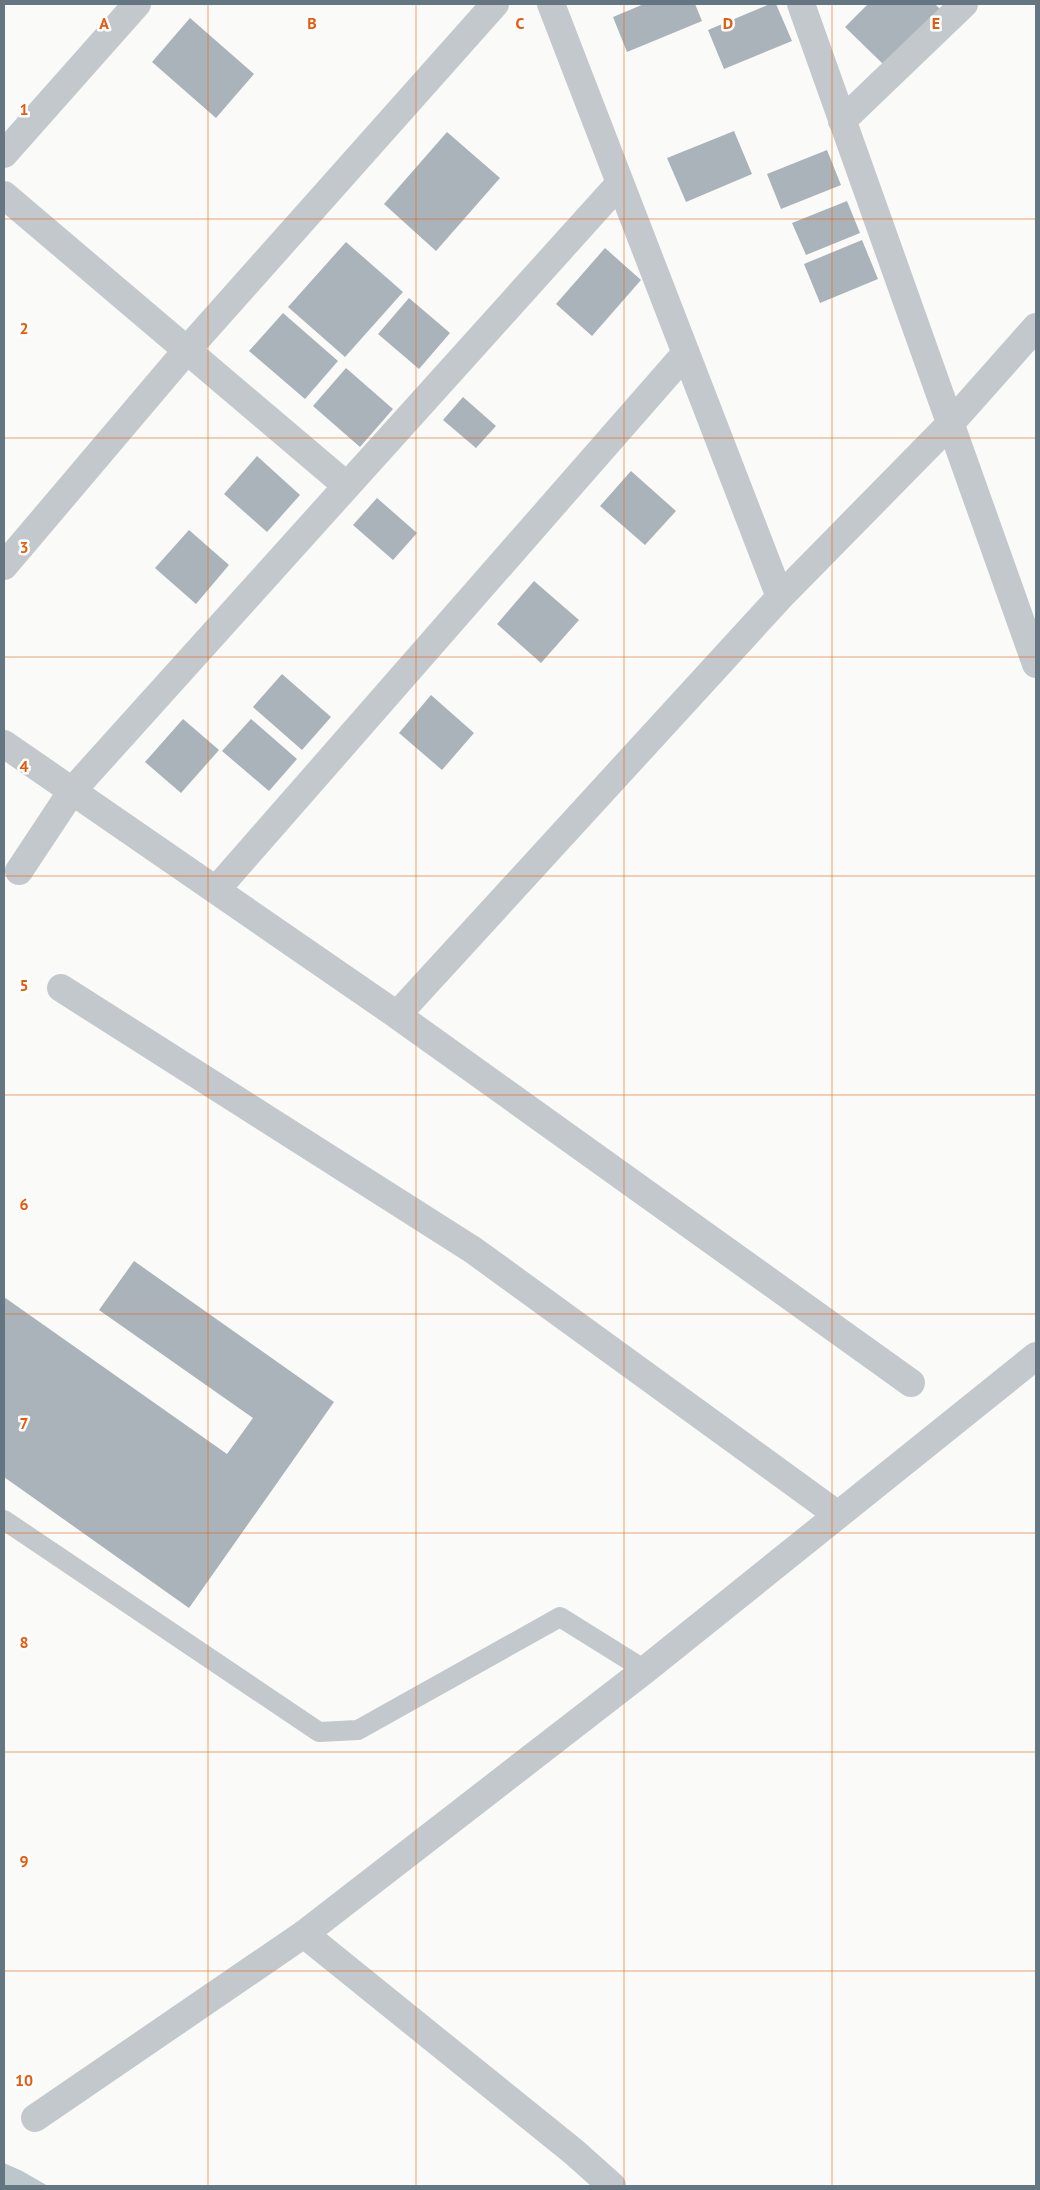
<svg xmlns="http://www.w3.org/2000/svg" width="1040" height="2190" viewBox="0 0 1040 2190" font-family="'PT Sans',sans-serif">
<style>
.water{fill:#bbc7cb}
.building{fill:#aab3b9}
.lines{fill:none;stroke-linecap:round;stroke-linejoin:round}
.lane{stroke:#c3c8cc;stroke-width:20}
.street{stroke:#c3c8cc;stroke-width:28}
.grid{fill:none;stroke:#e8590c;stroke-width:1;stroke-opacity:0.55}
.grid-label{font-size:16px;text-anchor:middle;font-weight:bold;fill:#e8590c;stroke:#fff;stroke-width:5;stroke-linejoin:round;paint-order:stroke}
</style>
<rect width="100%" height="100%" fill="#fafaf8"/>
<path class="water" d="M 4,2163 L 22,2171 L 48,2186 L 4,2186 Z"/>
<path class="building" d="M 644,4 L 695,4 L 702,21 L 627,52 L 613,17 Z
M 770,4 L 776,4 L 792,41 L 724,69 L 708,30 Z
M 868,4 L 935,4 L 940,9 L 885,66 L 845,27 Z
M 190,18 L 254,74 L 216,118 L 152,62 Z
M 734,131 L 752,174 L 686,202 L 667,158 Z
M 447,132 L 500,178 L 436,251 L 384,204 Z
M 827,150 L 841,185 L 781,209 L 767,174 Z
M 847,201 L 860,233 L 806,255 L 792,223 Z
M 862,240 L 878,279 L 820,303 L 804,264 Z
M 346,242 L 403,292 L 345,357 L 288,307 Z
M 605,248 L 641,280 L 592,336 L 556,304 Z
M 409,298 L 450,333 L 419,369 L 378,334 Z
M 283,313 L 338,361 L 305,399 L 249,351 Z
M 346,368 L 393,409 L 360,447 L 313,406 Z
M 463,397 L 496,426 L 476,448 L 443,420 Z
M 257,456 L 300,495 L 267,532 L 224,494 Z
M 631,471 L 676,511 L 645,545 L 600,506 Z
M 377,498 L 417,533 L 393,560 L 353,525 Z
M 189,530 L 229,565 L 196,604 L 155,568 Z
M 534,581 L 579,620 L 541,663 L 497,624 Z
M 282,674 L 331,717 L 302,750 L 253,707 Z
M 431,695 L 474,733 L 442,770 L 399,733 Z
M 183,719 L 219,750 L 181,793 L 145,762 Z
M 251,719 L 297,759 L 269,791 L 222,751 Z
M 134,1261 L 334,1402 L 189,1608 L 4,1477 L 4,1297 L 227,1454 L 253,1418 L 99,1310 Z"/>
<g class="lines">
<path class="lane" d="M 4,1520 L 319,1732 L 358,1730 L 560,1617 L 645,1670"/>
<path class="street" d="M 551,4 L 780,597
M 801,4 L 1036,664
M 842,121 L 964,4
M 4,154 L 137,4
M 4,195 L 347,486
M 4,566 L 187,350 L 495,4
M 4,744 L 397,1015
M 19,871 L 72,791 L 620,183
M 216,890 L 686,353
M 61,988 L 473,1250 L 838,1515
M 911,1383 L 397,1015 L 780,597 L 950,424 L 1036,327
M 304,1934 L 574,2152 L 612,2186
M 35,2118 L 304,1934 L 645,1670 L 1036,1356"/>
</g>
<path class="grid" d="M 208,4 L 208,2186M 416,4 L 416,2186M 624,4 L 624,2186M 832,4 L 832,2186M 4,219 L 1036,219M 4,438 L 1036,438M 4,657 L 1036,657M 4,876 L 1036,876M 4,1095 L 1036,1095M 4,1314 L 1036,1314M 4,1533 L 1036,1533M 4,1752 L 1036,1752M 4,1971 L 1036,1971"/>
<g class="grid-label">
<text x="104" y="29">A</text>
<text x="312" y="29">B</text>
<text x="520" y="29">C</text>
<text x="728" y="29">D</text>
<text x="936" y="29">E</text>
<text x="24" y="115">1</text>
<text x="24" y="334">2</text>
<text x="24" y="553">3</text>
<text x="24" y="772">4</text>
<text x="24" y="991">5</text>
<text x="24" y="1210">6</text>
<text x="24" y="1429">7</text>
<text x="24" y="1648">8</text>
<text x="24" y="1867">9</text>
<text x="24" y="2086">10</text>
</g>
<rect width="1040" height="2190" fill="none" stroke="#657683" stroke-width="10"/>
</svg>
